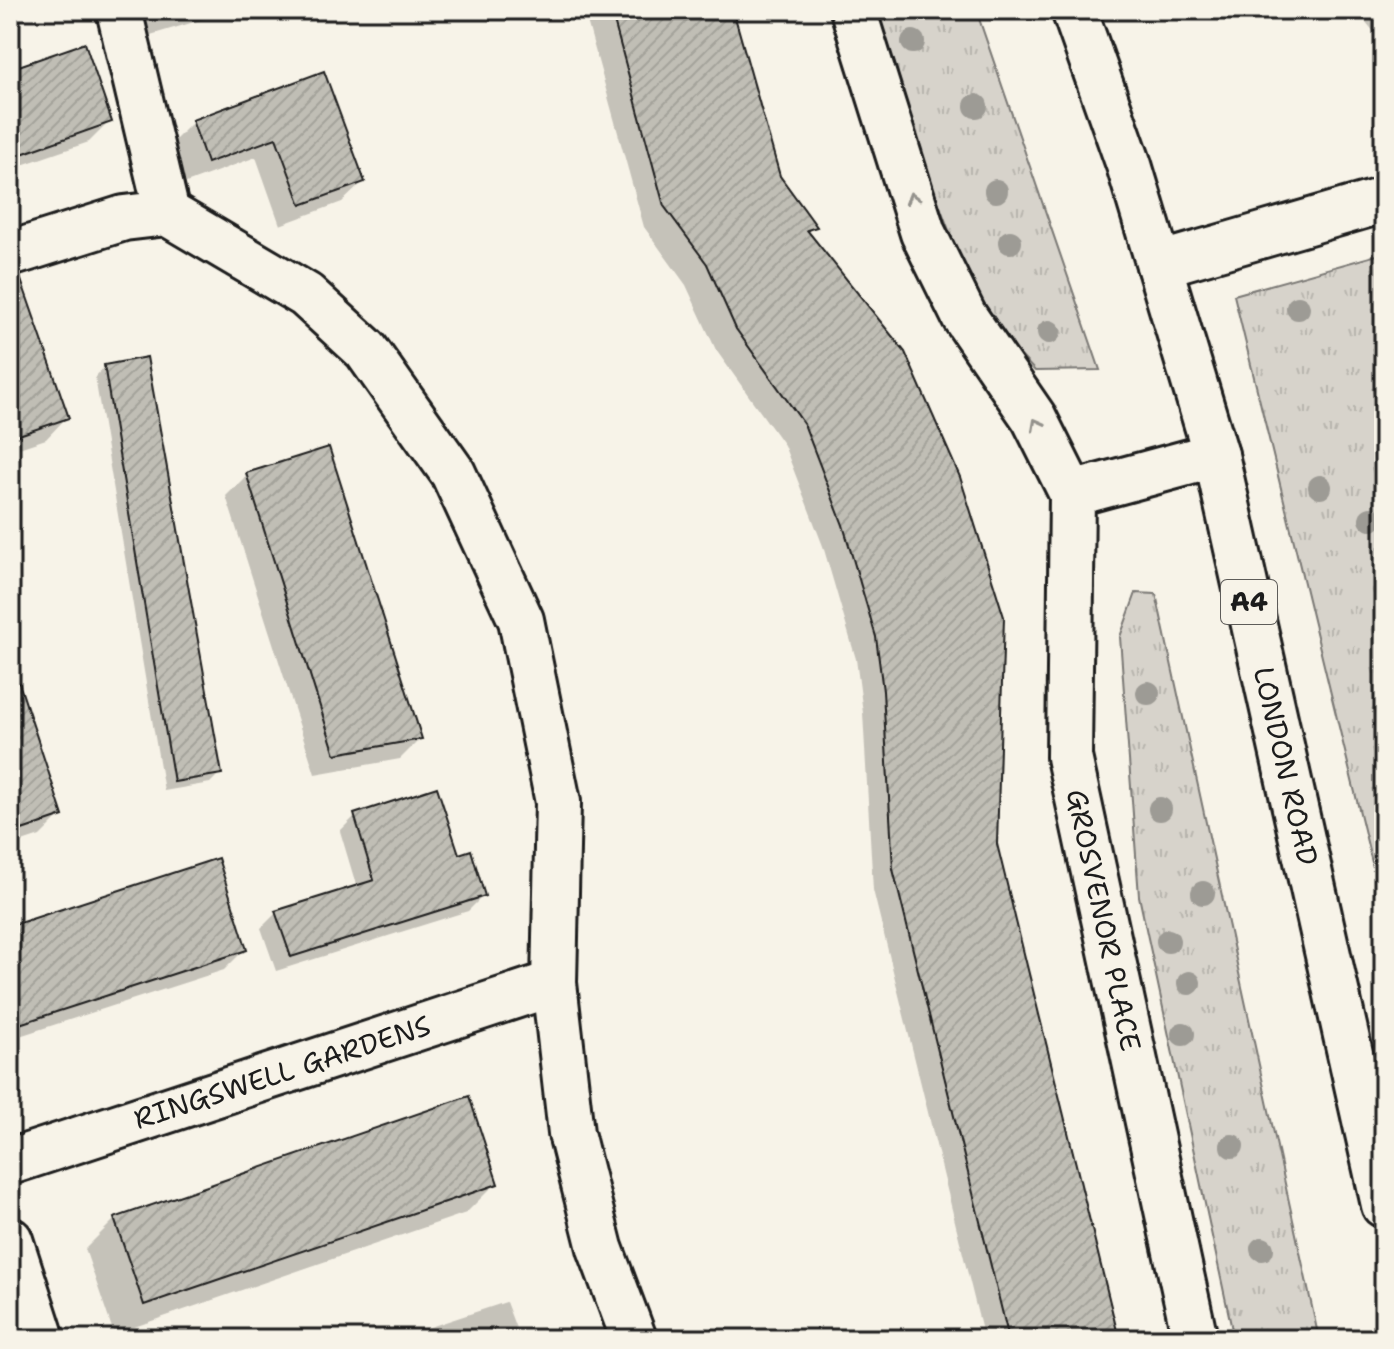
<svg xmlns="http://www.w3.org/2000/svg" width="1394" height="1349" viewBox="0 0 1394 1349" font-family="'Shantell Sans',sans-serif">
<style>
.grass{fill:url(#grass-tufts);stroke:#7a7874;stroke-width:2}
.shadow{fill:#0003}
.building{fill:url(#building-hatch);stroke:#1c1c1c;stroke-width:2}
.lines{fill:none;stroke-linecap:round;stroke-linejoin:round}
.street-casing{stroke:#1c1c1c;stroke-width:50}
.highway-casing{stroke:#1c1c1c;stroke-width:50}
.street{stroke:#f7f3e8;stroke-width:44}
.highway{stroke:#f7f3e8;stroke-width:44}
.tree{fill:#9d9b95}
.oneway{stroke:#94928c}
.labels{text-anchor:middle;stroke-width:6;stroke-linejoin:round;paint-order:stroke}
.shield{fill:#f7f3e8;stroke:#5e5c59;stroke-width:2}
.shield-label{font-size:26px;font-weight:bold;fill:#1c1c1c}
.street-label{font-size:28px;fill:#1c1c1c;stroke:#f7f3e8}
</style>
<defs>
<pattern id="grass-tufts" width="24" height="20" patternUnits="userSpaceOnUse" patternTransform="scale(2)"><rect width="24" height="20" fill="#d7d3cb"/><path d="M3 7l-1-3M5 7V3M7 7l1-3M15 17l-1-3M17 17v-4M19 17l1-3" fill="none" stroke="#b8b5ae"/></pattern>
<pattern id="building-hatch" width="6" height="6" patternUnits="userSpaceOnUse" patternTransform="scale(2)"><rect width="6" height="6" fill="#c0beb5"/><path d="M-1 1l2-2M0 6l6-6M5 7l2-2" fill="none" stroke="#a4a39b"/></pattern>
</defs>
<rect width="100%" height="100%" fill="#f7f3e8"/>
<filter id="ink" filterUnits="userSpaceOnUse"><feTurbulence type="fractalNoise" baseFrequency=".0125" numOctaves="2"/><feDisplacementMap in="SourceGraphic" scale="16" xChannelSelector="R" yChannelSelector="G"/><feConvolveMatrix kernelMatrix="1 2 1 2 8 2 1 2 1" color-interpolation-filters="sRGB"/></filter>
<g filter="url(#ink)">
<path class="grass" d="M 873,10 L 976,10 L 1100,370 L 1035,371 L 980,312 L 903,109 Z
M 1384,253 L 1384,912 L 1234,295 Z
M 1136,593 L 1156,594 L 1319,1339 L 1234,1339 L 1139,896 L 1120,637 Z"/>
<path class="shadow" d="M 140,10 L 235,10 L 147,36 Z
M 584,10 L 731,10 L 778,177 L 814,227 L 807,233 L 995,844 L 1116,1339 L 984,1339 L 873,890 L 863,713 L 856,659 L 823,546 L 784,445 L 716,350 L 686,285 L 644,227 Z
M 1356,10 L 1384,10 L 1384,44 Z
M 10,71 L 110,121 L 89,142 L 10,169 Z
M 323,74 L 363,182 L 342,202 L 280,225 L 256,157 L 186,183 L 172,143 L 193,122 Z
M 10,350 L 66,418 L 46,439 L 10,451 Z
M 105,366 L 220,773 L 210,783 L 164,791 L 95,377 Z
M 247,475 L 420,739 L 400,759 L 315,774 L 226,496 Z
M 10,666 L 61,815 L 40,836 L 10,846 Z
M 355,816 L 458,856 L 483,896 L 468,911 L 276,971 L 261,928 L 276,913 L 357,888 L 340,831 Z
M 10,929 L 245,949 L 224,970 L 10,1039 Z
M 496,1183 L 466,1213 L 114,1334 L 85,1249 L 115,1219 Z
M 506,1302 L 520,1339 L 411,1339 L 421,1330 Z"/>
<path class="building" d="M 611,10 L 733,10 L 780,176 L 817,227 L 807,230 L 905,352 L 960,477 L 1004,617 L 997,844 L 1119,1339 L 1009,1339 L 893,869 L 883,691 L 876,637 L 843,525 L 804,424 L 736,329 L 707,264 L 664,206 Z
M 85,43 L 112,122 L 10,158 L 10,69 Z
M 324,71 L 365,182 L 301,205 L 276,138 L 207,163 L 192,120 Z
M 20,277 L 69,418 L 10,438 L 10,278 Z
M 147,357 L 222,774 L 174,782 L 104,365 Z
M 329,447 L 422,739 L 335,754 L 246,473 Z
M 19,683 L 63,816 L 10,834 L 10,684 Z
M 437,787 L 459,854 L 471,850 L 485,896 L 291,957 L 275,911 L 374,880 L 354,814 Z
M 218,858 L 247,950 L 10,1027 L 10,926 Z
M 469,1096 L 498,1184 L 144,1305 L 114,1218 Z"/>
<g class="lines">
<g class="street-casing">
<path id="street" d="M 119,10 L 167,213 L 306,295 L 366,350 L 453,473 L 521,620 L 558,802 L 554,983 L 571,1133 L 600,1248 L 634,1339
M 853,10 L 923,233 L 964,316 L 1034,418 L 1072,494
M 10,254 L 124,218 L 167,213
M 1159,265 L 1384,200
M 10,1162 L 554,983
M 10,1240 L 42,1339
M 1195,1339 L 1069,757 L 1072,494 L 1216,455"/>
</g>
<g class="highway-casing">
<path id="highway" d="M 1074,10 L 1129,165 L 1216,455 L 1384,1205"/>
</g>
<use href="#street" class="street"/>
<use href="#highway" class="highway"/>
</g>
<g class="tree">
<circle cx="913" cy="42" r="12"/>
<circle cx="976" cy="106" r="12"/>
<circle cx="996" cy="191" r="12"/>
<circle cx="1010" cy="242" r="12"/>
<circle cx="1298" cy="308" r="12"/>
<circle cx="1049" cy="332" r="12"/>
<circle cx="1320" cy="487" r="12"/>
<circle cx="1371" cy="519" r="12"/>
<circle cx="1148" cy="693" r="12"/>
<circle cx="1160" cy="809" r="12"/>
<circle cx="1203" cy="893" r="12"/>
<circle cx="1168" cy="941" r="12"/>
<circle cx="1189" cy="983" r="12"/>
<circle cx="1183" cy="1034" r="12"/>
<circle cx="1232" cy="1146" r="12"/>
<circle cx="1262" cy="1249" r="12"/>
</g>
<defs><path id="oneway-chevron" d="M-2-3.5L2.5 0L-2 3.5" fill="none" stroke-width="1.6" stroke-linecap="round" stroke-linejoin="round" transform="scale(2)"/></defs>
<g class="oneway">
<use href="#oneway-chevron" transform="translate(912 198) rotate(-107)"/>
<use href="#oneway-chevron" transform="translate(1037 424) rotate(-118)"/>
</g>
</g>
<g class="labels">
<rect class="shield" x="1221" y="580" width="56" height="44" rx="6"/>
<g class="shield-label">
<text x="1249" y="611">A4</text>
</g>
<g class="street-label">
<text transform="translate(1286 766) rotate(77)" y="10">LONDON ROAD</text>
<text transform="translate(1104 920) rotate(78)" y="10">GROSVENOR PLACE</text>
<text transform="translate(282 1072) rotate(-18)" y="10">RINGSWELL GARDENS</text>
</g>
</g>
<rect width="1394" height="1349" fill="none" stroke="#f7f3e8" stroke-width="40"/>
<rect x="20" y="20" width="1354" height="1309" fill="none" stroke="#1c1c1c" stroke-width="3" filter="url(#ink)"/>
</svg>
